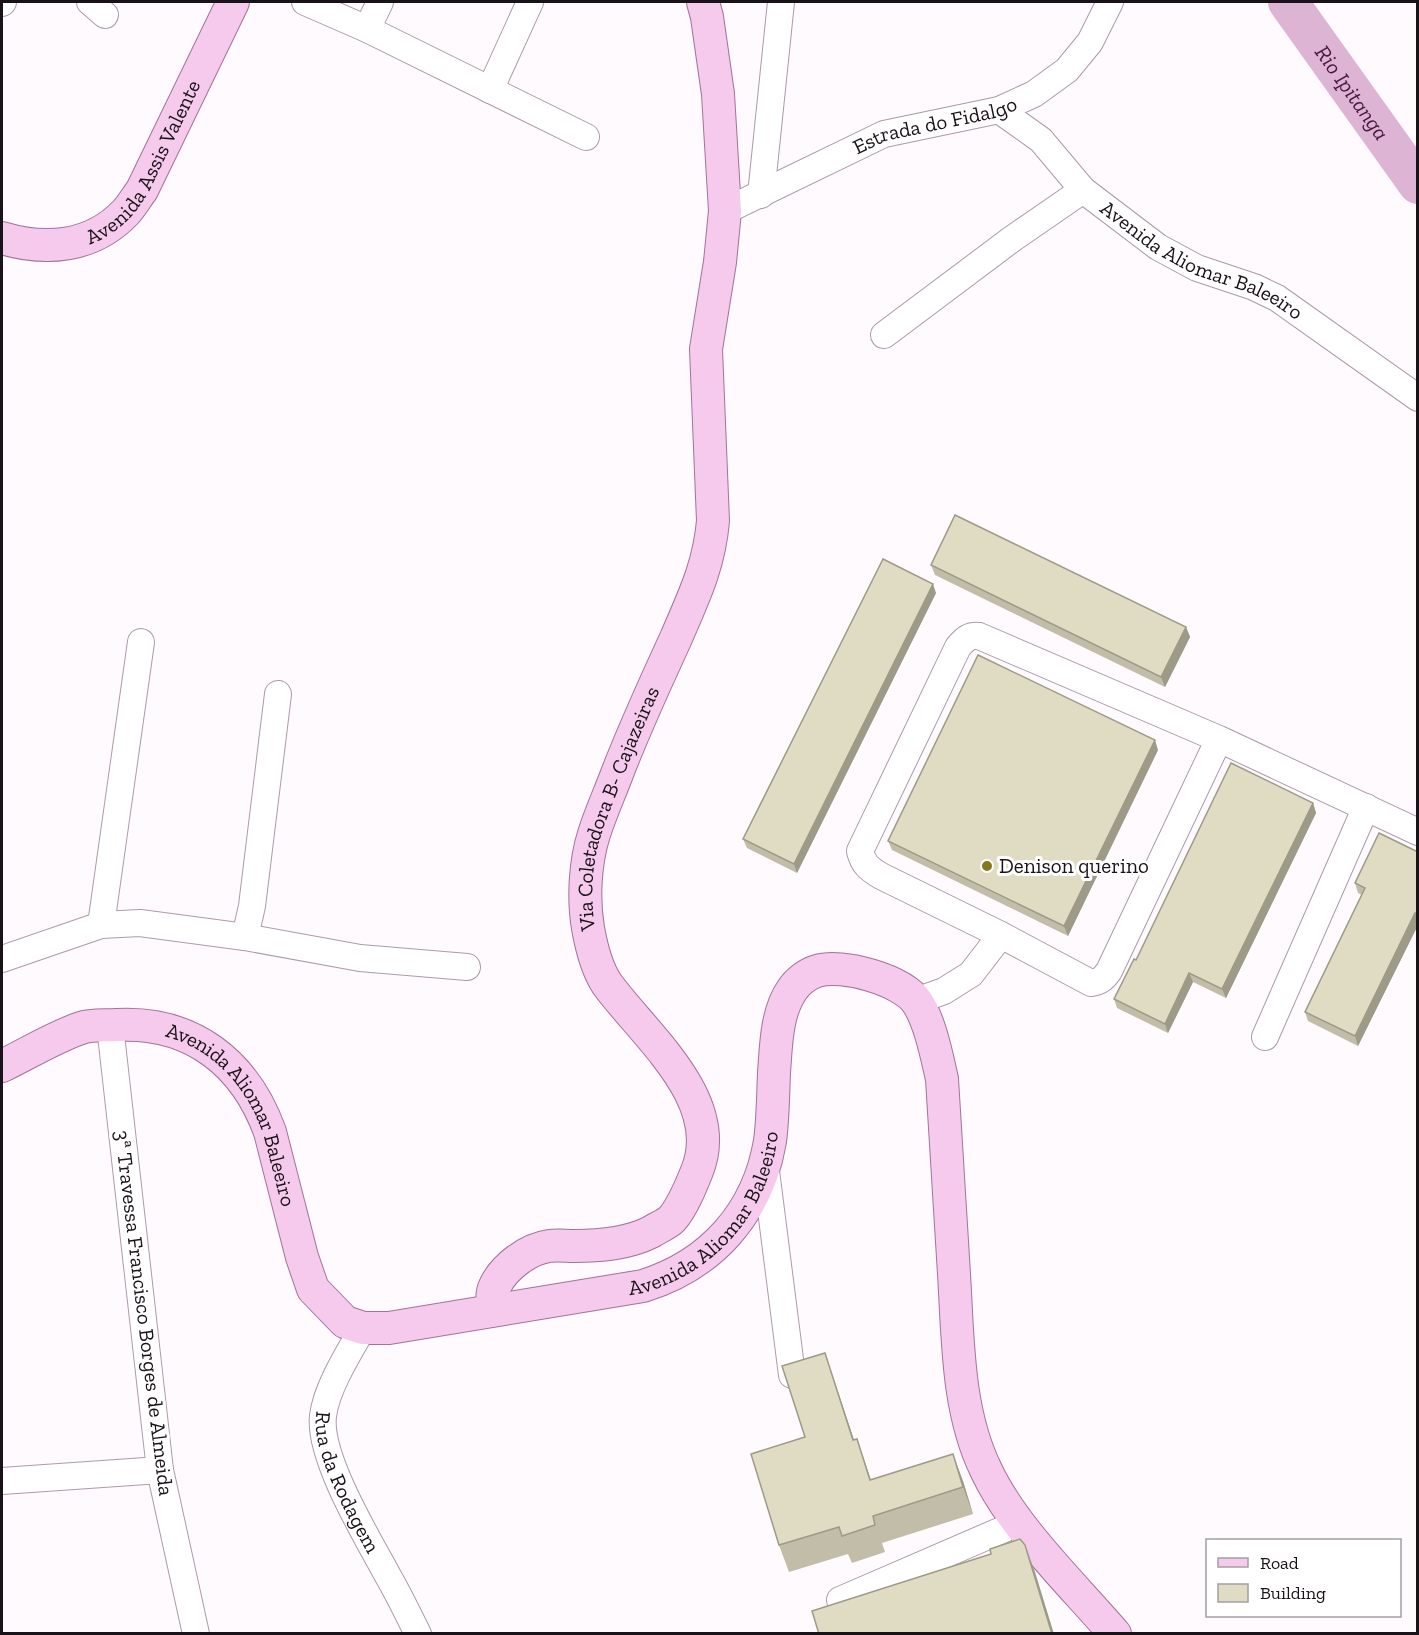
<svg xmlns="http://www.w3.org/2000/svg" width="1419" height="1635" viewBox="0 0 1419 1635" font-family="'Zilla Slab',serif">
<style>
.lines{fill:none;stroke-linecap:round;stroke-linejoin:round}
.river{stroke:#deb4d4;stroke-width:40}
.minor-casing{stroke:#af99aa;stroke-width:28}
.major-casing{stroke:#a37299;stroke-width:34}
.minor{stroke:#fff;stroke-width:26}
.major{stroke:#f5caec;stroke-width:32}
.wall{fill:#c1bda8}
.shaded-wall{fill:#9d9a88}
.building{fill:#e0dcc3;stroke:#9d9a88;stroke-width:1.5}
.poi-dot{fill:#86781c;stroke:#fff;stroke-width:2}
.labels{text-anchor:middle;stroke-width:6;stroke-linejoin:round;paint-order:stroke}
.street-label{font-size:21px;fill:#191218;stroke:#fff}
.poi-label{font-size:21px;fill:#191218;stroke:#fff;text-anchor:start}
.water-label{font-size:22px;font-style:italic;fill:#481640;stroke:#fff}
</style>
<rect width="100%" height="100%" fill="#fefafd"/>
<g class="lines">
<path class="river" id="s1" d="M 1288,2 L 1418,184"/>
<g class="minor-casing">
<g id="minor">
<path d="M 90,2 L 105,15"/>
<path d="M 305,2 L 367,29 L 586,137"/>
<path d="M 2,3 L 3,2"/>
<path d="M 367,29 L 380,2"/>
<path d="M 490,90 L 530,2"/>
<path id="s2" d="M 999,110 L 1041,140 L 1083,190 L 1158,247 L 1197,268 L 1254,287 L 1277,298 L 1418,398"/>
<path d="M 761,195 L 781,2"/>
<path id="s3" d="M 725,211 L 884,134 L 999,110 L 1034,94 L 1067,70 L 1090,42 L 1110,2"/>
<path d="M 884,335 L 1012,239 L 1083,190"/>
<path d="M 1219,739 L 979,636 C 969,635 965,639 958,647 L 860,851 C 863,864 869,869 881,876 L 1001,935 L 1091,983 C 1100,982 1104,978 1109,971 L 1219,739 L 1418,832"/>
<path d="M 101,925 L 141,642"/>
<path d="M 245,937 L 252,906 L 278,694"/>
<path d="M 2,959 L 101,925 L 140,923 L 245,937 L 360,958 L 467,967"/>
<path d="M 916,1001 L 944,991 L 971,974 L 1001,935"/>
<path d="M 110,1026 L 160,1470 L 196,1634"/>
<path d="M 1265,1037 L 1366,807"/>
<path d="M 765,1163 L 792,1375"/>
<path id="s4" d="M 363,1328 C 349,1352 326,1389 323,1416 C 318,1457 368,1539 388,1576 C 399,1595 408,1614 418,1634"/>
<path d="M 2,1481 L 160,1470"/>
<path d="M 840,1600 L 1018,1523"/>
</g>
</g>
<g class="major-casing">
<g id="major">
<path id="s5" d="M 2,238 C 45,251 91,248 125,213 C 131,207 136,198 142,190 L 233,2"/>
<path id="s6" d="M 2,1066 C 27,1054 54,1037 81,1028 C 92,1024 105,1026 117,1025 C 192,1021 245,1063 270,1132 L 302,1257 L 313,1289 L 345,1322 L 363,1328 L 389,1328 L 643,1286 C 711,1265 758,1213 770,1141 C 773,1119 773,1096 774,1073 C 776,1047 776,1013 792,990 C 797,982 807,974 817,971 C 842,963 902,980 917,1002 C 930,1021 937,1057 942,1079 C 946,1144 950,1209 954,1274 C 958,1339 957,1411 986,1470 C 1013,1528 1073,1585 1115,1634"/>
<path id="s7" d="M 493,1310 C 492,1303 491,1293 495,1286 C 504,1267 528,1249 549,1246 C 557,1245 566,1246 574,1246 C 600,1246 627,1244 651,1232 C 657,1228 667,1224 672,1219 C 683,1206 691,1186 697,1171 C 726,1100 644,1035 607,984 C 597,969 591,945 588,928 C 583,899 585,862 594,834 C 600,815 608,797 615,779 C 633,731 655,684 676,638 C 694,596 709,566 713,521 L 706,349 L 720,262 L 725,211 L 718,94 L 707,17 L 703,2"/>
</g>
</g>
<use href="#minor" class="minor"/>
<use href="#major" class="major"/>
</g>
<path class="wall" d="M 931,565 L 1186,627 L 1190,637 L 1165,687 L 935,575 Z
M 936,593 L 797,873 L 747,848 L 743,839 Z
M 1158,750 L 1068,936 L 892,850 L 888,841 Z
M 1313,803 L 1316,813 L 1226,998 L 1193,982 L 1168,1033 L 1117,1008 L 1114,999 L 1136,960 Z
M 1418,852 L 1418,925 L 1358,1046 L 1308,1021 L 1305,1012 L 1362,895 L 1358,893 L 1355,883 Z
M 825,1353 L 854,1440 L 857,1439 L 871,1480 L 963,1481 L 973,1514 L 882,1543 L 885,1552 L 852,1563 L 848,1554 L 789,1572 L 779,1545 Z"/>
<path class="shaded-wall" d="M 933,584 L 936,593 L 797,873 L 794,864 Z
M 1186,627 L 1190,637 L 1165,687 L 1161,677 Z
M 1155,740 L 1158,750 L 1068,936 L 1064,926 Z
M 1313,803 L 1316,813 L 1226,998 L 1222,989 Z
M 1415,913 L 1418,919 L 1418,925 L 1358,1046 L 1355,1036 Z
M 1189,973 L 1193,982 L 1168,1033 L 1165,1024 Z
M 825,1353 L 863,1467 L 853,1440 Z
M 857,1439 L 866,1466 L 880,1507 L 870,1480 Z
M 953,1454 L 963,1481 L 973,1514 L 963,1487 Z
M 1025,1545 L 1035,1572 L 1054,1634 L 1052,1634 Z"/>
<path class="building" d="M 955,515 L 1186,627 L 1161,677 L 931,565 Z
M 883,559 L 933,584 L 794,864 L 743,839 Z
M 978,655 L 1155,740 L 1064,926 L 888,841 Z
M 1231,763 L 1313,803 L 1222,989 L 1189,973 L 1165,1024 L 1114,999 L 1134,959 L 1136,960 Z
M 1379,833 L 1418,852 L 1418,914 L 1415,913 L 1355,1036 L 1305,1012 L 1365,888 L 1355,883 Z
M 825,1353 L 853,1440 L 857,1439 L 870,1480 L 953,1454 L 963,1487 L 873,1516 L 875,1525 L 842,1536 L 839,1527 L 779,1545 L 751,1454 L 805,1437 L 782,1366 Z
M 1020,1539 L 1025,1545 L 1052,1634 L 819,1634 L 812,1611 L 991,1554 L 990,1549 Z"/>
<circle class="poi-dot" cx="987" cy="866" r="6"/>
<g class="labels">
<g class="street-label">
<text dy="7" stroke="none"><textPath href="#s3" startOffset="228">Estrada do Fidalgo</textPath></text>
<text dy="7" stroke="none"><textPath href="#s5" startOffset="184">Avenida Assis Valente</textPath></text>
<text dy="7" stroke="none"><textPath href="#s2" startOffset="256">Avenida Aliomar Baleeiro</textPath></text>
<text dy="7" stroke="none"><textPath href="#s7" startOffset="680">Via Coletadora B- Cajazeiras</textPath></text>
<text dy="7" stroke="none"><textPath href="#s6" startOffset="288">Avenida Aliomar Baleeiro</textPath></text>
<text dy="7" stroke="none"><textPath href="#s6" startOffset="936">Avenida Aliomar Baleeiro</textPath></text>
<text transform="translate(144 1313) rotate(83)" y="7">3ª Travessa Francisco Borges de Almeida</text>
<text dy="7" stroke="none"><textPath href="#s4" startOffset="168">Rua da Rodagem</textPath></text>
</g>
<g class="poi-label">
<text x="999" y="873">Denison querino</text>
</g>
<g class="water-label">
<text dy="8" stroke="none"><textPath href="#s1" startOffset="111">Rio Ipitanga</textPath></text>
</g>
</g>
<rect width="1419" height="1635" fill="none" stroke="#191218" stroke-width="6"/>
<rect x="1206" y="1539" width="195" height="78" fill="#ffffff" stroke="#a3a0a3" stroke-width="1.5"/>
<rect x="1218" y="1558" width="30" height="9" fill="#f5caec" stroke="#a3a0a3" stroke-width="1.5"/>
<text x="1260" y="1569" font-size="18" fill="#191218">Road</text>
<rect x="1218" y="1584" width="30" height="18" fill="#e0dcc3" stroke="#a3a0a3" stroke-width="1.5"/>
<text x="1260" y="1599" font-size="18" fill="#191218">Building</text>
</svg>
